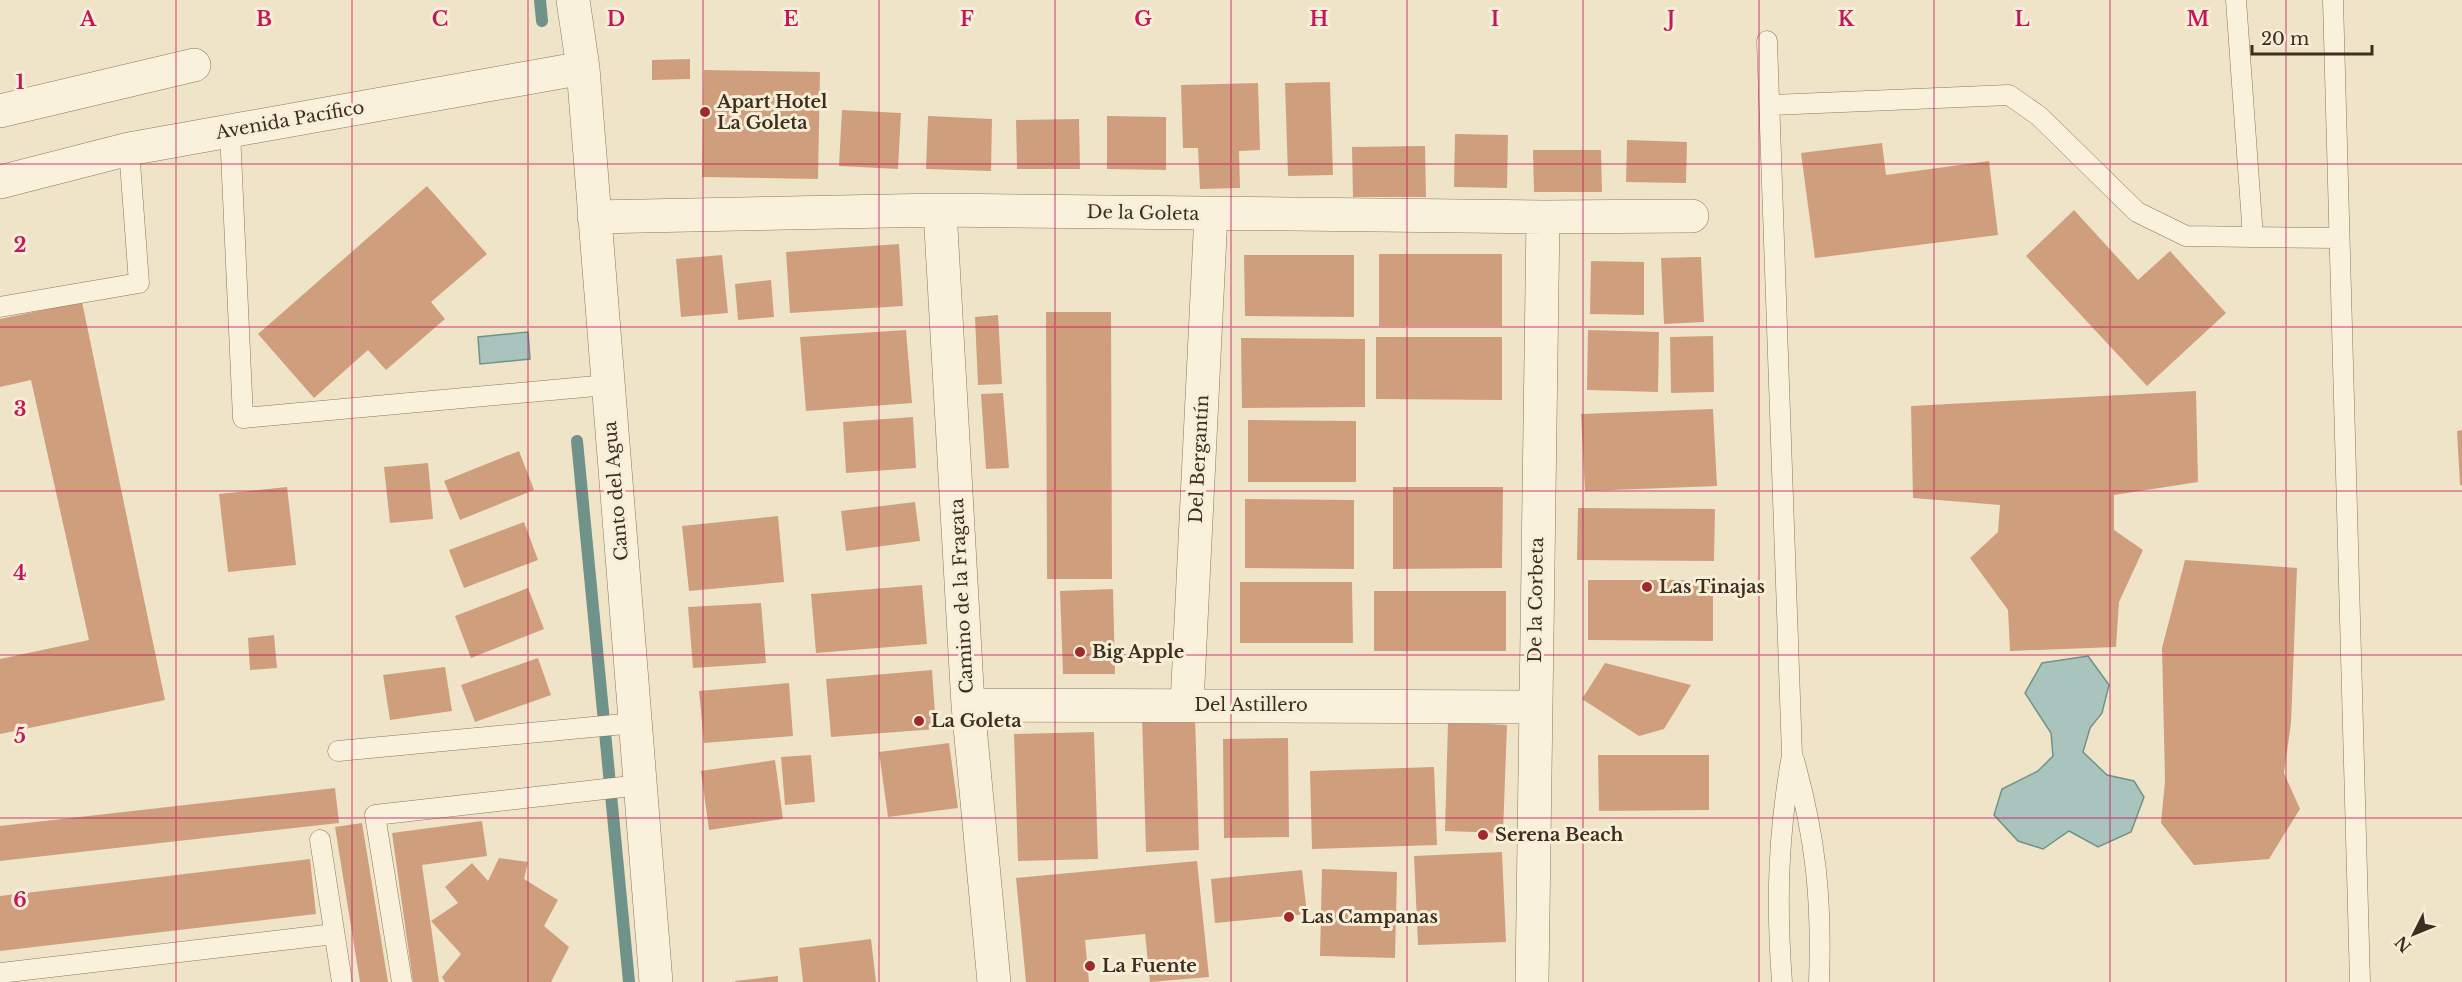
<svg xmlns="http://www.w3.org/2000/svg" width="2462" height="982" font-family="'Libre Baskerville',serif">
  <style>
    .water { fill: #a9c4bc; stroke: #6f938a; stroke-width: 1.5 }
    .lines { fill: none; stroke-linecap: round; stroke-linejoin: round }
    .stream { stroke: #6f938a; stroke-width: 12 }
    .building { fill: #cf9f7d }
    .service-casing { stroke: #8d765c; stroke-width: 21 }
    .minor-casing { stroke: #8d765c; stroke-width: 34 }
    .service { stroke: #faf1dc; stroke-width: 20 }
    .minor { stroke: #faf1dc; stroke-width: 33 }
    .grid { fill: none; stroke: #c2185b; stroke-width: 1.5; stroke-opacity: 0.55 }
    .poi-dot { fill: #9e2a2b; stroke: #f7eed8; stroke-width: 2 }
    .labels { text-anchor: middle; stroke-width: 6; stroke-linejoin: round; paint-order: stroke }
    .poi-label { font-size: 18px; font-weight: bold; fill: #3d2e20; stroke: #f7eed8; text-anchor: start }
    .street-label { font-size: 18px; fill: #3d2e20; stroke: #f7eed8 }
    .grid-label { font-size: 20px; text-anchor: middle; font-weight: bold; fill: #c2185b; stroke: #f7eed8; stroke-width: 6; stroke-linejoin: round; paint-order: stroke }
  </style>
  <rect width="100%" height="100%" fill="#f0e4c8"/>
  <!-- water -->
  <path class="water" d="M528 332 530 359 480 364 478 337Z
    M2088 656 2109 685 2102 713 2090 728 2083 752 2107 775 2134 781 2144 797 2131 832 2098 847 2069 831 2043 849 2018 841 1994 815 2002 789 2038 771 2053 756 2051 733 2025 693 2042 663Z"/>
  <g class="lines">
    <!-- stream -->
    <path class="stream" d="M540 0 542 21
      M577 441 629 982"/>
  </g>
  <!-- building -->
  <path class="building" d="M690 59V79L652 80V60Z
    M704 70 820 72 818 179 702 177Z
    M1330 82 1333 175 1288 176 1285 83Z
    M1258 83 1260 150 1239 151 1240 188 1200 189 1198 148H1183L1181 85Z
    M842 110 901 113 898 169 839 166Z
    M928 116 992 119 991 171 926 169Z
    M1107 116 1166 117V170L1107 169Z
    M1079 119 1080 169H1017L1016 120Z
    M1455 134 1508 135 1507 188 1454 187Z
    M1627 140 1687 142 1686 183 1626 182Z
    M1882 143 1886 175 1989 161 1998 235 1815 258 1801 153Z
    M1425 146 1426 197H1353L1352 147Z
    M1533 150H1601L1602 192H1534Z
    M427 186 487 254 431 302 445 319 386 370 368 350 314 398 258 334Z
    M2074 210 2138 280 2170 251 2226 313 2147 386 2026 256Z
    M899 244 903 306 790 313 786 252Z
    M1379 254H1502V326H1379Z
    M722 255 728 313 681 317 676 259Z
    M1244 255H1354V317L1245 316Z
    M1701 257 1704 322 1664 324 1661 258Z
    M1591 261 1644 262V315L1590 314Z
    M771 280 774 317 738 320 735 284Z
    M82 302 165 700 0 734V659L89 640 31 380 0 387V319Z
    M1046 312H1111L1112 579H1047Z
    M998 315 1002 384 978 385 975 317Z
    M906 330 912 403 806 411 800 337Z
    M1588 330 1659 332 1658 392 1587 390Z
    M1713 336 1714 392 1671 393 1670 337Z
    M1376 337H1502V400L1376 399Z
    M1241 338 1365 339V407L1242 408Z
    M2196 391 2198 482 2114 495V530L2143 550 2119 602 2116 647 2010 651 2008 610 1970 558 1998 532 2000 505 1913 498 1911 406Z
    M1003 393 1009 468 986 469 981 394Z
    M1713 409 1717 486 1585 491 1581 414Z
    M913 417 916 468 846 473 843 422Z
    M1248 420 1356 421V482H1248Z
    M2462 430V485H2460L2457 431Z
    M519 451 534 490 460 520 444 481Z
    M428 463 433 519 390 523 384 467Z
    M287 487 296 565 228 572 219 494Z
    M1393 487H1503L1502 568 1393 569Z
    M1245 499 1354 500V569L1245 568Z
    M915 502 920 541 846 551 841 511Z
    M1578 508 1715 509 1714 561 1577 560Z
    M778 516 784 582 689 591 682 526Z
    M524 522 538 560 464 588 449 550Z
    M2185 560 2297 568 2291 723 2284 773 2300 809 2269 859 2194 865 2161 823 2165 781 2162 648Z
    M1588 580H1713V641L1588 640Z
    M1240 582H1352L1353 643H1240Z
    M922 585 927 644 816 653 811 594Z
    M528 588 544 629 471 658 455 616Z
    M1113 589 1115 674H1063L1060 591Z
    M1374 591H1506V651H1374Z
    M761 603 766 663 693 668 688 607Z
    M274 635 277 668 250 670 248 638Z
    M538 658 551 695 475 722 461 685Z
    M1605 663 1691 685 1664 729 1639 736 1582 699Z
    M445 667 452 711 390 720 383 675Z
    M932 670 936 729 831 737 826 679Z
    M789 683 793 736 704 743 699 691Z
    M1195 715 1199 850 1146 852 1142 716Z
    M1448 722 1507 725 1503 833 1445 831Z
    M1094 732 1098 859 1018 861 1014 734Z
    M1288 738 1289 837 1224 838 1223 739Z
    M949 743 958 808 888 817 879 752Z
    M811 755 815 802 785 805 781 757Z
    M1598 755H1709V810L1599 811Z
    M775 760 783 819 709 830 701 771Z
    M1434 767 1437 845 1312 849 1310 771Z
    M335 788 339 823 0 861V826Z
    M482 821 487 856 422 865 439 982H413L392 833Z
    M362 823 388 982H360L335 827Z
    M1502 852 1506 942 1418 945 1414 856Z
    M499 858 528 862 524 879 558 900 544 926 569 947 551 982H445L442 977 461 954 431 921 458 903 445 887 472 863 488 881Z
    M310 859 316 914 0 951V896Z
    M1197 861 1209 977 1150 982 1145 934 1085 940 1089 982H1026L1016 878Z
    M1322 869 1397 872 1395 958 1320 956Z
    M1302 870 1307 914 1215 923 1211 879Z
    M871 939 876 982H803L799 948Z
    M778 976V982H735V981Z"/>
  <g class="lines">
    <defs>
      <path id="service" d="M2236 0 2253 237 2339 238
        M2333 0 2360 982
        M1767 41 1792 755C1778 834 1776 902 1782 982
        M1770 105 2009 95 2039 116 2137 212 2186 236 2253 237
        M230 131 243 418 607 385
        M0 307 139 283 129 149
        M338 751 635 723
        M1794 760C1816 839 1822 900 1819 982
        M320 840 342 982
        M0 973 334 934
        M402 982 375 815 640 785"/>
      <path id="minor" d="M573 0 583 68 656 982
        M0 111 194 65
        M0 182 129 149 583 68
        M940 210 968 705 994 982
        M594 217 940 210 1543 217 1692 216
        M1187 704 1211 214
        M968 705 1534 707
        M1532 982 1543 217"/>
    </defs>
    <!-- service casing -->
    <use href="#service" class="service-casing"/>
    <!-- minor casing -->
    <use href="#minor" class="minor-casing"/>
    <!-- service -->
    <use href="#service" class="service"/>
    <!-- minor -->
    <use href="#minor" class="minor"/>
  </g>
  <!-- grid -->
  <path class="grid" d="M176 0V982M352 0V982M528 0V982M703 0V982M879 0V982M1055 0V982M1231 0V982M1407 0V982M1583 0V982M1759 0V982M1934 0V982M2110 0V982M2286 0V982M0 164H2462M0 327H2462M0 491H2462M0 655H2462M0 818H2462"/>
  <!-- markers -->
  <g class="poi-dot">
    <circle cx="705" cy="112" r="6"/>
    <circle cx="1647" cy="587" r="6"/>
    <circle cx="1080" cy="652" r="6"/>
    <circle cx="919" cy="721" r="6"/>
    <circle cx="1483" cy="835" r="6"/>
    <circle cx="1289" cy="917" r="6"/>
    <circle cx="1090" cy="966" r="6"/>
  </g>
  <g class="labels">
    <!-- poi labels -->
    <g class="poi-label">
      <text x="717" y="108">Apart Hotel<tspan x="717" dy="21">La Goleta</tspan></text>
      <text x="1659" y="593">Las Tinajas</text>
      <text x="1092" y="658">Big Apple</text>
      <text x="931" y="727">La Goleta</text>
      <text x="1495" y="841">Serena Beach</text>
      <text x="1301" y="923">Las Campanas</text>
      <text x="1102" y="972">La Fuente</text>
    </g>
    <!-- street labels -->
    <g class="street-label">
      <text transform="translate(290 120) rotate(-10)" y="6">Avenida Pacífico</text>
      <text transform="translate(1143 213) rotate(1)" y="6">De la Goleta</text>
      <text transform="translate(1199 459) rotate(-87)" y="6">Del Bergantín</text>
      <text transform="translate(616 491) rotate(-95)" y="6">Canto del Agua</text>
      <text transform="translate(962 596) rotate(-93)" y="6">Camino de la Fragata</text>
      <text transform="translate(1536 600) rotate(-89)" y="6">De la Corbeta</text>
      <text x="1251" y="711">Del Astillero</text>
    </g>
  </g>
  <g class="grid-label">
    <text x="88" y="26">A</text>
    <text x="264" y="26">B</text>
    <text x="440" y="26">C</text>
    <text x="616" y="26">D</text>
    <text x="791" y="26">E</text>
    <text x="967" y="26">F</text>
    <text x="1143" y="26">G</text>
    <text x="1319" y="26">H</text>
    <text x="1495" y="26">I</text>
    <text x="1671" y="26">J</text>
    <text x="1846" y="26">K</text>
    <text x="2022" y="26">L</text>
    <text x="2198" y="26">M</text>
    <text x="20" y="89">1</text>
    <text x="20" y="252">2</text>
    <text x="20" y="416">3</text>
    <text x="20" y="580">4</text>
    <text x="20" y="743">5</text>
    <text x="20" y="907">6</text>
  </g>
  <!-- north arrow -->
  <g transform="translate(2414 934) rotate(227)" stroke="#f7eed8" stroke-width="4.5" paint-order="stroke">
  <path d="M0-4.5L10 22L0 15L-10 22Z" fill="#3d2e20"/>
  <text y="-9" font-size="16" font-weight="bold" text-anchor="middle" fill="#3d2e20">N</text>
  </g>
  <!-- scale -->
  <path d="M2252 45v9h120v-9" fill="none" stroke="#3d2e20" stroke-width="3"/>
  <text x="2261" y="45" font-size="18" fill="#3d2e20" stroke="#f7eed8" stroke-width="4.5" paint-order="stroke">20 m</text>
</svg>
